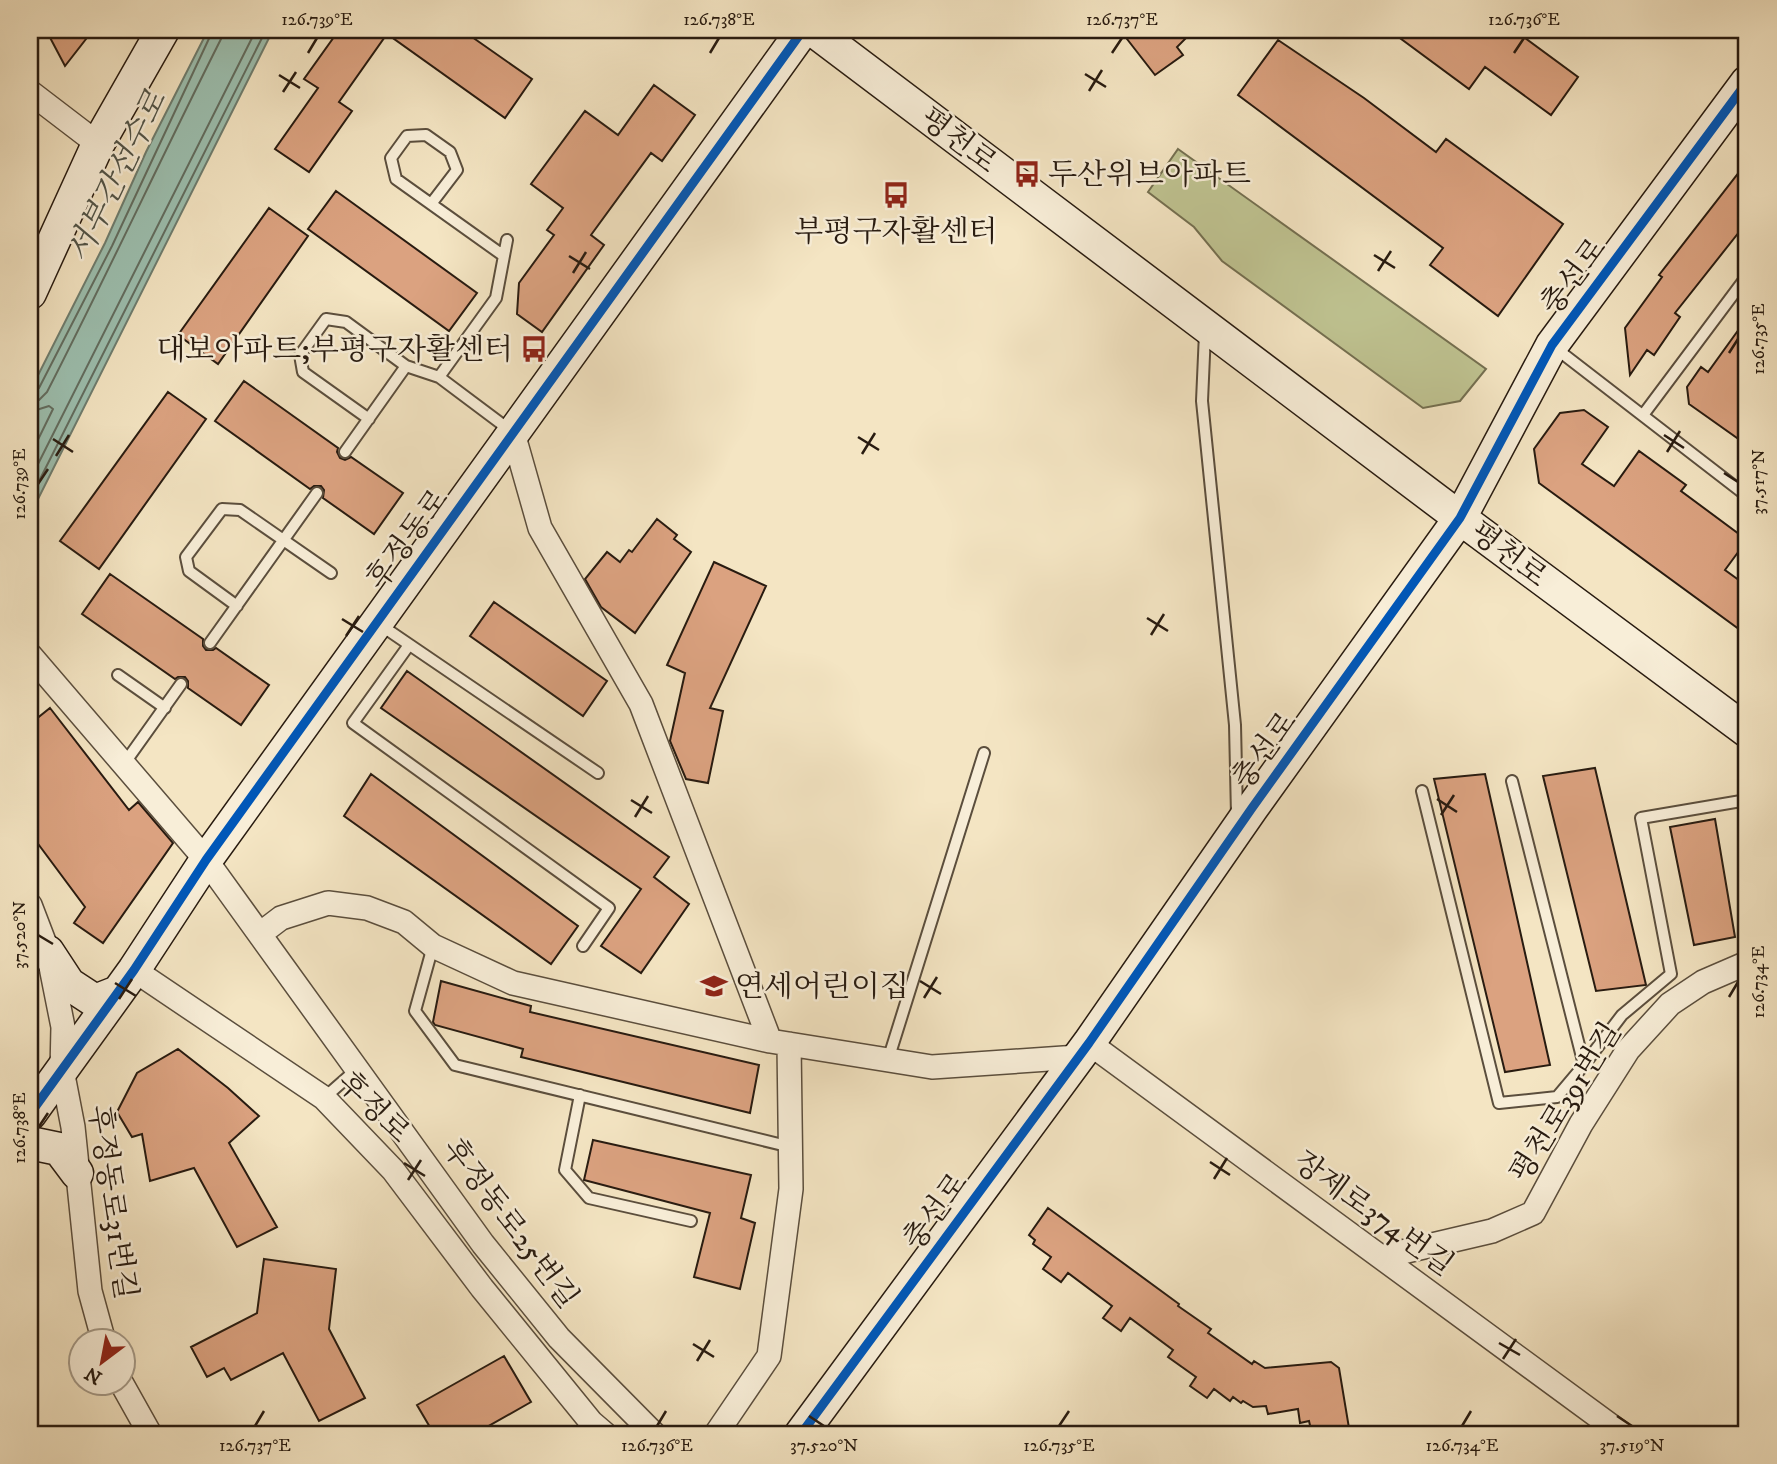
<svg xmlns="http://www.w3.org/2000/svg" width="1777" height="1464" font-family="'IM FELL DW Pica','Noto Serif KR',serif">
  <style>
    .green { fill: #bfc391; stroke: #746f50; stroke-width: 2 }
    .water { fill: #9cbfaf; stroke: #6e7d6f; stroke-width: 2 }
    .lines { fill: none; stroke-linecap: round; stroke-linejoin: round }
    .shore { stroke: #626d60; stroke-width: 2 }
    .building { fill: #dba280; stroke: #281b10; stroke-width: 2 }
    .lane-casing { stroke: #5b4e3d; stroke-width: 14 }
    .street-casing { stroke: #5b4e3d; stroke-width: 26 }
    .secondary-casing { stroke: #281b10; stroke-width: 35 }
    .lane { stroke: #f8eed8; stroke-width: 10 }
    .street { stroke: #f8eed8; stroke-width: 23 }
    .secondary { stroke: #f8eed8; stroke-width: 32 }
    .cycleway-casing { stroke: #f8eed8; stroke-width: 13 }
    .cycleway { stroke: #0057b8; stroke-width: 9 }
    .ticks { fill: none; stroke: #281b10; stroke-width: 2.5 }
    .labels { text-anchor: middle; stroke-width: 5; stroke-linejoin: round; paint-order: stroke }
    .street-label { font-size: 30px; fill: #281b10; stroke: #f8eed8 }
    .poi-label { font-size: 30px; fill: #281b10; stroke: #f8eed8; text-anchor: start }
    .water-label { font-size: 32px; font-style: italic; fill: #515448; stroke: #f8eed8 }
    .neatline { fill: none; stroke: #281b10; stroke-width: 2.5 }
    .ticks-label { font-size: 18px; text-anchor: middle; fill: #281b10 }
  </style>
  <rect width="100%" height="100%" fill="#f4e5c3"/>
  <filter id="stains"><feTurbulence type="fractalNoise" baseFrequency=".00286" numOctaves="4"/><feColorMatrix values="0 0 0 0 .2 0 0 0 0 .09 0 0 0 0 .02 0 0 0 .5 -.17"/></filter>
  <radialGradient id="worn" r=".72"><stop offset=".6" stop-color="#630" stop-opacity="0"/><stop offset="1" stop-color="#630" stop-opacity=".3"/></radialGradient>
  <!-- green -->
  <path class="green" d="M1178 149 1486 369 1460 401 1423 408 1222 261 1194 227 1148 192Z"/>
  <!-- water -->
  <path class="water" d="M208 30H273L30 515V391L105 243 146 152Z"/>
  <g class="lines">
    <!-- shore -->
    <path class="shore" d="M30 392 39 388 112 246 213 30
      M30 401 39 400 47 392C107 275 162 156 221 39L222 30
      M30 412 49 406 53 409 30 456
      M30 480 256 30
      M30 499 266 30"/>
  </g>
  <!-- building -->
  <path class="building" d="M46 30H93L65 66Z
    M339 30H462L532 79 505 118 387 34 339 102 352 111 309 172 275 149 318 88 304 79Z
    M1138 30H1194L1177 47 1183 55 1155 75 1127 39Z
    M1389 30H1514L1578 77 1551 115 1485 67 1469 89Z
    M1278 40 1364 98 1436 152 1446 139 1563 224 1498 316 1430 265 1443 248 1238 95Z
    M654 85 695 115 662 161 651 153 591 235 604 245 542 332 517 314 519 283 554 235 547 230 563 208 531 184 585 111 618 135Z
    M1747 162V222L1675 313 1680 317 1654 355 1647 350 1630 375 1625 328 1662 277 1659 275Z
    M336 191 477 293 449 331 308 229Z
    M269 208 308 236 218 364 178 335Z
    M1747 318V445L1689 404 1687 387 1701 367 1708 372Z
    M244 381 338 448 337 452 340 458 345 460 351 457 403 493 374 534 323 498 324 490 321 486H314L310 489 215 421Z
    M168 392 206 419 99 569 60 541Z
    M1584 410 1608 427 1582 464 1614 486 1639 451 1686 485 1681 491 1747 540 1725 570 1747 586V635L1539 483 1534 449 1560 413Z
    M657 519 677 535 674 539 691 552 635 633 601 607 585 579 607 552 620 562 629 550 632 552Z
    M714 562 766 586 710 708 723 711 708 783 686 779 670 741 685 673 667 665Z
    M110 574 203 639V646L206 650H213L216 648 269 685 241 725 188 688V681L185 677H178L175 679 82 614Z
    M494 602 607 681 583 716 470 636Z
    M407 671 669 857 654 877 689 904 641 973 601 946 641 889 381 708Z
    M50 708 129 810 138 802 173 843 103 943 74 923 85 907 30 833V724Z
    M1595 768 1646 985 1596 991 1543 776Z
    M371 774 578 926 551 964 344 816Z
    M1485 774 1550 1065 1505 1072 1434 779Z
    M1715 819 1735 937 1694 945 1670 827Z
    M441 981 531 1006 530 1012 759 1065 750 1113 521 1057 523 1049 435 1025 433 1022Z
    M178 1049 228 1088 259 1116 229 1143 277 1227 237 1247 194 1168 150 1181 142 1134 132 1137 117 1112 137 1073Z
    M593 1140 751 1175 741 1218 755 1223 740 1289 694 1277 710 1213 584 1180Z
    M1048 1208 1179 1304 1178 1306 1211 1329 1208 1333 1252 1364 1254 1361 1265 1368 1331 1362 1339 1368 1350 1434H1312L1309 1421 1300 1423 1298 1409 1268 1414 1266 1406 1253 1407 1243 1401 1241 1403 1233 1397 1230 1401 1214 1389 1207 1398 1190 1386 1196 1377 1168 1357 1173 1350 1130 1318 1121 1331 1103 1318 1112 1306 1068 1273 1061 1282 1043 1269 1051 1257 1033 1244 1035 1240 1029 1235Z
    M264 1259 336 1269 329 1329 365 1398 319 1421 283 1353 231 1380 224 1368 207 1377 191 1347 257 1313Z
    M504 1356 531 1402 487 1427 486 1434H434L417 1405Z"/>
  <g class="lines">
    <defs>
      <path id="lane" d="M431 204 457 170 450 152 426 135 407 136 391 158 396 179 504 256
        M1205 333 1202 401 1235 725 1237 815
        M1554 347 1747 496
        M439 377 496 298 507 240
        M1643 415 1747 276
        M369 419 303 372 300 355 326 319 346 322 406 366
        M345 452 406 366 439 377 511 431
        M237 606 189 571 186 557 222 509 240 510 331 573
        M379 624 598 773
        M210 643 317 493
        M409 645 353 723 609 908 583 946
        M118 675 165 708
        M124 764 181 684
        M1512 781 1584 1065 1622 1015 1671 974 1641 818 1747 800
        M1422 791 1499 1103 1557 1097 1584 1065
        M433 946 415 1011 455 1065 791 1147
        M888 1060 984 753
        M580 1095 565 1170 589 1198 691 1221
        M324 1098 357 1069"/>
      <path id="street" d="M30 92 98 144
        M513 433 540 528 641 704 770 1041
        M30 655 206 860 483 1244 559 1338 654 1434
        M30 905 48 952 63 1027 62 1070 73 1127 90 1291 104 1342
        M260 934 281 918 328 903 367 908 404 922 433 946 513 983 770 1041 932 1067 1078 1057
        M134 970 324 1098 393 1170 482 1288 591 1422 605 1434
        M1089 1043 1622 1434
        M1381 1257 1492 1231 1533 1213 1581 1124 1628 1050 1670 1004 1703 982 1747 963
        M122 1384 150 1434
        M716 1434 769 1356 791 1189 789 1044"/>
      <path id="secondary" d="M813 30 1460 518 1747 731
        M30 293 98 144 163 30
        M48 952 69 984 95 1001 118 992
        M30 1114 134 970 206 860 803 30
        M30 1143 59 1149 77 1173
        M801 1434 1089 1043 1252 808 1460 518 1552 345 1747 82"/>
    </defs>
    <!-- lane casing -->
    <use href="#lane" class="lane-casing"/>
    <!-- street casing -->
    <use href="#street" class="street-casing"/>
    <!-- secondary casing -->
    <use href="#secondary" class="secondary-casing"/>
    <!-- lane -->
    <use href="#lane" class="lane"/>
    <!-- street -->
    <use href="#street" class="street"/>
    <!-- secondary -->
    <use href="#secondary" class="secondary"/>
    <defs>
      <path id="cycleway" d="M30 1114 134 970 206 860 803 30
        M801 1434 1089 1043 1252 808 1460 518 1552 345 1747 82"/>
    </defs>
    <!-- cycleway casing -->
    <use href="#cycleway" class="cycleway-casing"/>
    <!-- cycleway -->
    <use href="#cycleway" class="cycleway"/>
  </g>
  <!-- ticks -->
  <path class="ticks" d="M308 53 317 38M710 53 719 38M1112 53 1122 38M1514 53 1524 38M1085 74 1106 87M279 75 300 88M1089 91 1102 70M283 92 296 72M1374 255 1395 268M569 256 590 269M1378 271 1391 251M573 273 586 252M1729 353 1738 339M1664 435 1684 448M858 437 879 450M53 439 73 452M1667 452 1680 431M862 454 875 433M56 456 69 435M1724 473 1738 482M38 484 48 469M1147 618 1168 631M342 619 363 632M1151 635 1164 614M346 636 359 616M1437 799 1457 812M631 800 652 813M1441 815 1454 795M635 817 648 796M38 935 53 944M920 981 941 994M115 983 136 996M1729 997 1738 982M924 998 937 977M119 999 132 979M38 1128 48 1113M1210 1162 1230 1175M404 1163 425 1176M1214 1179 1227 1158M408 1180 421 1160M1499 1343 1520 1355M693 1344 714 1357M1503 1359 1516 1339M697 1361 710 1340M809 1416 824 1426M1617 1416 1632 1426M255 1426 264 1411M657 1426 666 1411M1059 1426 1069 1411M1462 1426 1471 1411"/>
  <!-- icons -->
  <defs>
    <symbol id="bus-bare" viewBox="-9 -9 18 18"><path d="M-5-6H5V4H4V6H2V4H-2V6H-4V4H-5ZM-3.5-4V0h7V-4ZM-3.5 1.2v1.5H-2V1.2ZM2 1.2v1.5H3.5V1.2Z" fill="#8f2418" stroke="#f8eed8" stroke-width="2.5" paint-order="stroke"/></symbol>
    <symbol id="school-bare" viewBox="-9 -9 18 18"><path d="M0-5L7-2L0 1L-7-2ZM-4 1L0 2.5L4 1V4Q0 6-4 4Z" fill="#8f2418" stroke="#f8eed8" stroke-width="2.5" paint-order="stroke"/></symbol>
  </defs>
  <g fill-rule="evenodd">
    <use href="#bus-bare" x="1008" y="155" width="38" height="38"/>
    <use href="#bus-bare" x="877" y="176" width="38" height="38"/>
    <use href="#bus-bare" x="515" y="330" width="38" height="38"/>
    <use href="#school-bare" x="695" y="967" width="38" height="38"/>
  </g>
  <g class="labels">
    <!-- street labels -->
    <g class="street-label">
      <text transform="translate(959 140) rotate(37)" y="10">평천로</text>
      <text transform="translate(1573 276) rotate(-53)" y="10">충선로</text>
      <text transform="translate(407 539) rotate(-54)" y="10">후정동로</text>
      <text transform="translate(1509 554) rotate(37)" y="10">평천로</text>
      <text transform="translate(1264 750) rotate(-54)" y="10">충선로</text>
      <text transform="translate(1565 1102) rotate(-58)" y="10">평천로391번길</text>
      <text transform="translate(374 1107) rotate(44)" y="10">후정로</text>
      <text transform="translate(113 1202) rotate(82)" y="10">후정동로31번길</text>
      <text transform="translate(935 1211) rotate(-54)" y="10">충선로</text>
      <text transform="translate(1374 1213) rotate(36)" y="10">장제로374번길</text>
      <text transform="translate(511 1223) rotate(53)" y="10">후정동로25번길</text>
    </g>
    <!-- poi labels -->
    <g class="poi-label">
      <text x="1048" y="184">두산위브아파트</text>
      <text x="896" y="241" text-anchor="middle">부평구자활센터</text>
      <text x="513" y="359" text-anchor="end">대보아파트;부평구자활센터</text>
      <text x="735" y="996">연세어린이집</text>
    </g>
    <!-- water labels -->
    <g class="water-label">
      <text transform="translate(116 176) rotate(-64)" y="11">서부간선수로</text>
    </g>
  </g>
  <!-- margin -->
  <rect width="1777" height="1464" fill="none" stroke="#f4e5c3" stroke-width="77"/>
  <!-- north arrow -->
  <g transform="translate(102 1362) rotate(212)"><circle r="33" fill="#f8eed8" stroke="#a59a88" stroke-width="2"/>
  <path d="M0-5L12 26L0 18L-12 26Z" fill="#8f2418"/>
  <text y="-10" font-size="19" font-weight="bold" text-anchor="middle" fill="#281b10">N</text>
  </g>
  <rect x="38" y="38" width="1700" height="1388" class="neatline"/>
  <g class="ticks-label">
    <text x="317" y="25">126.739°E</text>
    <text x="719" y="25">126.738°E</text>
    <text x="1122" y="25">126.737°E</text>
    <text x="1524" y="25">126.736°E</text>
    <text transform="translate(1758 339) rotate(-90)" y="6">126.735°E</text>
    <text transform="translate(1758 482) rotate(-90)" y="6">37.517°N</text>
    <text transform="translate(19 484) rotate(-90)" y="6">126.739°E</text>
    <text transform="translate(19 935) rotate(-90)" y="6">37.520°N</text>
    <text transform="translate(1758 982) rotate(-90)" y="6">126.734°E</text>
    <text transform="translate(19 1128) rotate(-90)" y="6">126.738°E</text>
    <text x="255" y="1451">126.737°E</text>
    <text x="657" y="1451">126.736°E</text>
    <text x="824" y="1451">37.520°N</text>
    <text x="1059" y="1451">126.735°E</text>
    <text x="1462" y="1451">126.734°E</text>
    <text x="1632" y="1451">37.519°N</text>
  </g>
  <rect width="100%" height="100%" filter="url(#stains)"/>
  <rect width="100%" height="100%" fill="url(#worn)"/>
</svg>
